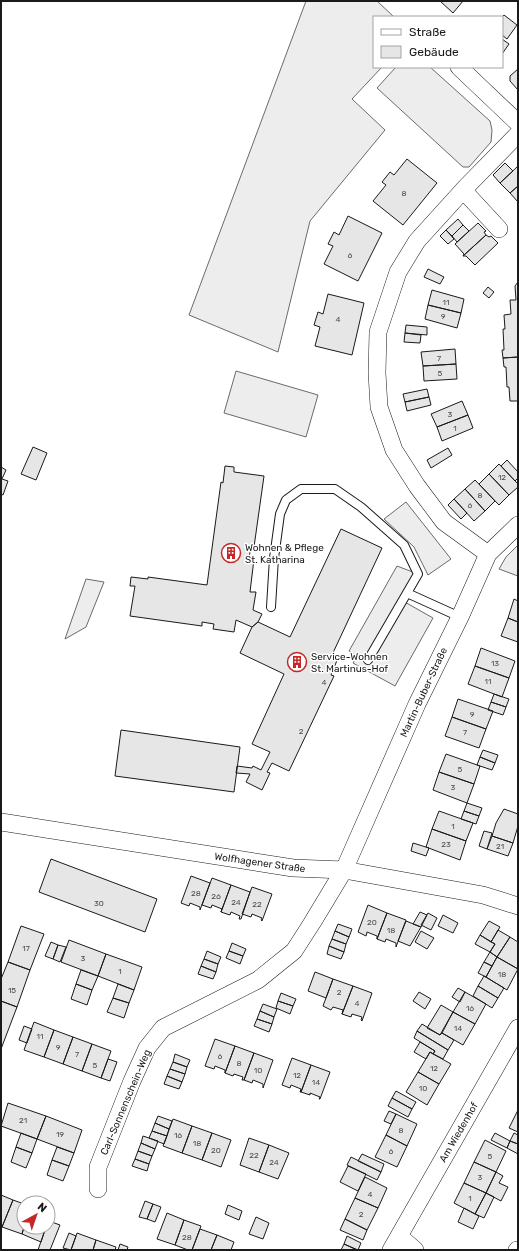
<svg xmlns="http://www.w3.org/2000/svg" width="519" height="1251" font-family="Rubik,sans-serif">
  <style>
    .built { fill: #ededed; stroke: #6a6a6a }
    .building { fill: #e6e6e6; stroke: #1a1a1a }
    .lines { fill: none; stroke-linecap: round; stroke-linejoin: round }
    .lane-casing { stroke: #1a1a1a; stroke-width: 10 }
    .street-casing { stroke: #1a1a1a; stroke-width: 18 }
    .lane { stroke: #fff; stroke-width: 8 }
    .street { stroke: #fff; stroke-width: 17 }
    .labels { text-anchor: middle; stroke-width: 3; stroke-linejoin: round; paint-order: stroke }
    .number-label { font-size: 8px; fill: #4d4d4d }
    .poi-label { font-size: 10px; fill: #1a1a1a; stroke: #fff; text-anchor: start }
    .street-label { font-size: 10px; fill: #1a1a1a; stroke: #fff }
  </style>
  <rect width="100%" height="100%" fill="#fff"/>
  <!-- built -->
  <path class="built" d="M306 1H377L394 17H374V67H382L352 99 385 130 310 221 278 352 189 315Z
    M396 67H430L490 121 492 130 491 142 469 167H463L377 88Z
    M236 371 318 395 306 437 224 413Z
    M406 502 451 559 428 575 414 547 384 519Z
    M518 545V576L499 569 506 557Z
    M397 566 418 574 403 601 433 618 395 686 353 663 357 656 349 651Z
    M86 579 104 582 86 627 65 639Z"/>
  <!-- building -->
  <path class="building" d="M440 1H463L453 13Z
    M504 15 517 25 507 39 502 35V17Z
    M502 39 509 44 502 54Z
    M518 69V90L510 81V76Z
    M407 159 437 183 403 225 373 201 386 185 382 182 390 172 394 175Z
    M505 163 513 171 500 183 493 175Z
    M518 166V186L510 193 500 183Z
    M518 186V202L510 193Z
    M348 216 382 233 358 281 324 264 333 246 328 244 334 232 339 235Z
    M458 219 463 225 452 236 446 230Z
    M478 223 486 231 484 232 486 235 463 256 464 254 455 244Z
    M463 225 469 231 457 242 452 236Z
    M446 230 454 239 448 244 440 236Z
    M486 235 489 237 491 236 498 243 475 265 466 256H463Z
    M428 269 444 277 440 284 424 277Z
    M518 282V357L503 358 502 350H504L503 329H505L504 315 511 314 510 300H516L515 286Z
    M488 287 494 292 489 298 483 293Z
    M432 290 464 299 461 313 428 305Z
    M328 294 364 303 352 355 315 346 320 327 314 325 318 312 323 314Z
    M428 305 461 313 457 328 425 319Z
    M406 325 427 327V335L405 333Z
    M405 333 421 335 420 343 404 342Z
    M455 349 456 364 423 366 421 352Z
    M518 357V406V401H510L509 387H507L506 367H504L503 358Z
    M456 364 457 379 424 381 423 366Z
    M427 389 429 397 405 402 403 394Z
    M429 397 431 405 407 411 405 402Z
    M462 401 468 415 437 427 431 414Z
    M468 415 473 428 442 441 437 427Z
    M33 447 47 453 36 480 21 474Z
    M448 448 452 455 431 468 427 460Z
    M507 460 518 472V478L515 481 501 466Z
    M499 464 518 484V487L509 495 489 474Z
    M225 466 234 467V472L264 476 254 547H251L249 558 254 559 250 592H256L253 610 262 614 258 622 252 627 236 620 234 632 213 629 214 624 202 622V626L130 616 135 586H130L131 577 148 579V577L207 585 221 482 223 483Z
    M1 467 6 470 2 479 8 481 3 495 1 494Z
    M489 474 509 495 499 505 479 484Z
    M475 480 495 501 485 511 465 489Z
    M465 489 485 511 474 521 454 499Z
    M454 499 467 513 461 519 448 505Z
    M341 529 382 548 332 655 338 658 331 675 334 676 289 771 272 763 267 772 270 773 262 790 246 782 250 774 236 773 237 766 252 768 253 766 261 770 270 752 252 744 284 674 240 653 252 627 258 622 290 637Z
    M514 599 518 601V622L508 618Z
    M508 618 518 622V642L501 636Z
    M481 648 515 661 509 678 475 666Z
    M475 666 509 678 502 697 468 684Z
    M494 694 509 699 506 707 491 702Z
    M458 699 493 711 486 729 452 717Z
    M491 702 506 707 503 715 488 710Z
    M452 717 486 729 479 748 445 736Z
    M121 730 240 747 234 792 115 776Z
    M483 750 498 755 495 763 480 757Z
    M446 754 480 766 474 784 439 772Z
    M480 757 495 763 492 770 477 765Z
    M439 772 474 784 467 803 433 790Z
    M467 803 482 808 479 816 464 811Z
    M504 809 518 814V826L513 843 492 836 496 823Z
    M439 811 473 823 466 841 432 829Z
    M464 811 479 816 476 824 461 819Z
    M432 829 466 841 460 860 426 847Z
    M484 831 492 833 487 849 479 846Z
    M492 836 513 843 508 856 487 849Z
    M413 843 429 848 426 856 411 851Z
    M51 859 157 899 145 932 39 892Z
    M191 876 210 883 200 910V907L190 903 189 906 181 903Z
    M212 878 231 885 221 912 222 909 212 905 211 908 202 905Z
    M231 885 250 892 241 919H239L240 916 231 912 230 915 221 912Z
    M252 887 272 894 262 921 261 920 262 918 252 914 251 917 242 914Z
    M368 905 387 913 377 939V936L367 932 366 936 358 932Z
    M420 912 427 915 421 927 413 924Z
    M387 913 406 920 396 947V943L386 939 385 942 377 939Z
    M428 913 437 918 431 930 421 925Z
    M443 915 458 923 453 933 438 926Z
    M406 921 421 927 410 946 398 941Z
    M489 921 500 927 491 942 480 935Z
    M338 924 352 929 349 937 335 931Z
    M21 926 44 934 30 970 8 962Z
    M498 930 510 937 497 957 490 952 495 944 491 942Z
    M335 931 349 937 346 944 332 939Z
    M421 931 434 938 427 949 415 942Z
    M480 935 495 944 490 952 475 944Z
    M510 937 518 942V969L497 957Z
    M332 939 346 944 344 952 329 946Z
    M69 940 106 954 98 976 61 962Z
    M51 942 58 945 53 959 45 956Z
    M232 943 246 949 243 956 229 951Z
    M58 945 66 947 60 962 53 959Z
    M329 946 344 952 341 959 327 954Z
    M207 951 221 957 218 964 204 959Z
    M229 951 243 956 240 964 226 958Z
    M490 952 497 957 492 966 484 962Z
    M106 954 142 967 134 990 98 976Z
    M497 957 518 969 507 990 486 977Z
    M204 959 218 964 216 972 201 966Z
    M8 962 30 970 17 1007 1 1001V979Z
    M484 962 492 966 486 977 478 973Z
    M201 966 216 972 213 979 198 974Z
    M81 970 98 976 92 990 76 984Z
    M315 972 333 979 326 998 308 991Z
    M484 976 504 988 498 998 478 986Z
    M333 979 353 986 342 1014 343 1010 333 1007 331 1010 323 1006Z
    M76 984 92 990 87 1005 71 999Z
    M118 984 134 990 129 1003 113 998Z
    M353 986 372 993 362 1021 361 1020 362 1017 352 1014 351 1017 342 1014Z
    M478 986 498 998 492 1008 473 996Z
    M458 988 465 992 460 1002 452 997Z
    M419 992 431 999 425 1009 413 1001Z
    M465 992 486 1004 475 1024 453 1012Z
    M281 993 296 999 293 1006 278 1001Z
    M113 998 129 1003 124 1018 107 1012Z
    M1 1001 17 1007 1 1049Z
    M278 1001 293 1006 290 1014 276 1008Z
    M263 1004 277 1009 274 1017 260 1011Z
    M441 1005 453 1012 440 1035 427 1028Z
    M260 1011 274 1017 272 1024 257 1019Z
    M453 1012 475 1024 463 1045 442 1033Z
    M257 1019 272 1024 269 1032 254 1026Z
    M34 1022 54 1030 44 1057 24 1050Z
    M422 1024 440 1035 442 1033 454 1040 448 1050 417 1031Z
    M24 1026 32 1029 27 1043 19 1040Z
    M54 1030 73 1037 63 1064 44 1057Z
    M417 1031 448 1050 443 1059 433 1054 435 1051 414 1038Z
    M73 1037 92 1044 82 1071 63 1064Z
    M215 1039 235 1046 225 1073V1070L215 1066 214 1069 205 1066Z
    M420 1042 435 1051 433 1054 430 1052 426 1059 414 1052Z
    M92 1044 111 1051 101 1078 82 1071Z
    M235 1046 254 1053 244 1080H242L243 1077 234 1074 233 1076 225 1073Z
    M430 1052 451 1064 439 1084 418 1072Z
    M254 1053 273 1060 263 1088V1084L253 1080 252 1083 244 1080Z
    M175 1054 190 1060 187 1067 173 1062Z
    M292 1058 311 1065 301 1092H300L301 1089 291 1085 290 1088 282 1085Z
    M108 1059 117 1062 110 1081 101 1078Z
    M173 1062 187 1067 185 1074 170 1069Z
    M311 1065 330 1072 320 1099H319L320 1097 310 1093V1095L301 1092Z
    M170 1069 185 1074 182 1082 167 1076Z
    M418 1072 439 1084 427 1105 406 1092Z
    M167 1076 182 1082 179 1089 164 1084Z
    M396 1091 416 1102 412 1109 392 1098Z
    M392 1098 412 1109 408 1117 388 1106Z
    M8 1103 46 1116 37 1139 1 1126Z
    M518 1110V1132L509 1128Z
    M389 1111 396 1114 391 1124 384 1121Z
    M396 1114 417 1124 407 1146 386 1135Z
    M46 1116 82 1130 74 1153 37 1139Z
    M158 1116 172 1121 169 1129 155 1123Z
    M173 1119 192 1126 182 1153 163 1146Z
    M155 1123 169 1129 167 1136 152 1131Z
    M192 1126 212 1133 202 1160 182 1153Z
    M152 1131 167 1136 164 1144 149 1138Z
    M21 1133 37 1139 32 1153 16 1147Z
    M212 1133 231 1140 221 1167 202 1160Z
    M495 1133 510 1141 507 1148 491 1140Z
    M514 1133 518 1135V1144L510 1141Z
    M386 1135 407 1146 397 1167 375 1157Z
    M143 1136 158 1141 155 1149 141 1143Z
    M249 1138 269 1145 259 1172 240 1165Z
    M485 1140 506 1151 496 1172 474 1162Z
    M510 1141 518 1144V1154L507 1148Z
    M141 1143 155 1149 152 1156 138 1151Z
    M269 1145 289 1153 278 1179 259 1172Z
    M16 1147 32 1153 26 1168 11 1162Z
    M57 1147 74 1153 69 1166 52 1160Z
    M138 1151 152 1156 149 1164 135 1159Z
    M362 1154 384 1164 381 1172 358 1161Z
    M351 1157 381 1172 377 1180 347 1165Z
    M135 1159 149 1164 147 1171 132 1166Z
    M52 1160 69 1166 63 1181 47 1175Z
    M474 1162 496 1172 486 1193 464 1183Z
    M348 1166 366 1174 358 1191 340 1182Z
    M496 1172 503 1176 499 1183 508 1187 501 1201 486 1193Z
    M365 1177 387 1188 378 1208 355 1198Z
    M464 1183 486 1193 475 1214 454 1203Z
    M486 1193 494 1197 484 1218 475 1214Z
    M1 1195 13 1200 2 1227 1 1226Z
    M355 1198 378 1208 367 1230 345 1219Z
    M13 1200 24 1204V1227L22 1234 2 1227Z
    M145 1201 153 1204 147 1219 139 1217Z
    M153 1204 161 1207 155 1222 147 1219Z
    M228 1205 242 1211 239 1220 225 1214Z
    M464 1208 479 1216 473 1229 458 1222Z
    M167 1213 184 1220 175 1245 157 1239Z
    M256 1217 269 1223 263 1239 249 1234Z
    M345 1219 367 1230 363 1240 340 1230Z
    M184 1220 201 1226 192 1250H188L175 1245Z
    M49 1221 60 1225 50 1250H38L46 1227H48Z
    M24 1227H46L41 1242 22 1234Z
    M200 1229 217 1235 211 1250H192Z
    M69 1233 76 1236 71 1250 63 1248Z
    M77 1233 96 1240 93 1250H71Z
    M217 1235 234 1242 231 1250H211Z
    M347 1236 361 1243 358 1250 344 1244Z
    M96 1240 116 1247 115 1250H93Z
    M120 1244 128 1247 127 1250H118Z
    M344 1244 357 1250H341Z"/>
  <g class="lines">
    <defs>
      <path id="lane" d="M407 593 460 617
        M271 607 274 558 280 514 286 500 301 489H335L361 507 404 545 418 574 368 660"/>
      <path id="street" d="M459 67 518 123
        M463 190 499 229
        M488 554 444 522 417 486 394 450 379 407 377 373 378 332 398 272 417 241 466 187 518 134
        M1 822 293 868 344 870 483 895 518 906
        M98 1189V1167L132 1081 147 1048 163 1028 258 980 294 951 312 923 344 870 417 704 460 617 488 554 518 525
        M399 1236 415 1250
        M391 1250 518 1028
        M517 1250H518"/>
    </defs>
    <!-- lane casing -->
    <use href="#lane" class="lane-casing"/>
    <!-- street casing -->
    <use href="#street" class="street-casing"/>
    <!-- lane -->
    <use href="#lane" class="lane"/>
    <!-- street -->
    <use href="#street" class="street"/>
  </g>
  <!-- icons -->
  <defs>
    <symbol id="building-ring" viewBox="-11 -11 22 22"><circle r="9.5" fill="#fff" stroke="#c62828" stroke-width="1.5"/><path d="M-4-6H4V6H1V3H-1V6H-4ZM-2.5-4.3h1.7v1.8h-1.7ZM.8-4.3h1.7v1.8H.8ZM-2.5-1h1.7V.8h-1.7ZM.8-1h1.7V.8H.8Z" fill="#c62828"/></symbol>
  </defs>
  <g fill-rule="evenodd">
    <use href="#building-ring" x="220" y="542" width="22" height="22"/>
    <use href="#building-ring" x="286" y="651" width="22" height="22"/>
  </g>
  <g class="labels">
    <!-- number labels -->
    <g class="number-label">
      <text x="404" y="196">8</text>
      <text x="350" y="258">6</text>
      <text x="446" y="305">11</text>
      <text x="443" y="319">9</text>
      <text x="338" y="322">4</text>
      <text x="439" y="361">7</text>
      <text x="440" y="376">5</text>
      <text x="450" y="417">3</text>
      <text x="455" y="431">1</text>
      <text x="502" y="480">12</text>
      <text x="480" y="498">8</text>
      <text x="470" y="508">6</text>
      <text x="495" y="666">13</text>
      <text x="488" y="684">11</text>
      <text x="324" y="685">4</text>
      <text x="472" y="717">9</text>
      <text x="301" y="734">2</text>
      <text x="465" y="735">7</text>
      <text x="460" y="772">5</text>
      <text x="453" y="790">3</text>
      <text x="453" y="829">1</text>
      <text x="446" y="847">23</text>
      <text x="500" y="849">21</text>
      <text x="196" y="896">28</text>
      <text x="216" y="899">26</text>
      <text x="236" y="905">24</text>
      <text x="99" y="906">30</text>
      <text x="257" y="907">22</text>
      <text x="372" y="925">20</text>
      <text x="391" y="933">18</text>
      <text x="26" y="951">17</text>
      <text x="83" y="961">3</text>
      <text x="120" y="974">1</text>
      <text x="502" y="977">18</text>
      <text x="12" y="993">15</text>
      <text x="339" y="995">2</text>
      <text x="357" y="1006">4</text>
      <text x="470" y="1011">16</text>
      <text x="458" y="1031">14</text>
      <text x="40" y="1039">11</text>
      <text x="58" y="1050">9</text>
      <text x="77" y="1057">7</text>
      <text x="220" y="1059">6</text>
      <text x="239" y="1066">8</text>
      <text x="95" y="1068">5</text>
      <text x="434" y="1071">12</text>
      <text x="258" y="1073">10</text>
      <text x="297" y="1078">12</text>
      <text x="316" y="1085">14</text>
      <text x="423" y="1091">10</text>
      <text x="23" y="1123">21</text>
      <text x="401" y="1133">8</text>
      <text x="60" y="1137">19</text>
      <text x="178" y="1138">16</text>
      <text x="197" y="1146">18</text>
      <text x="216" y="1153">20</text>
      <text x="391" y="1154">6</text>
      <text x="254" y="1158">22</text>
      <text x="490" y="1159">5</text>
      <text x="274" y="1165">24</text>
      <text x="480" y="1180">3</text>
      <text x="370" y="1197">4</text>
      <text x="470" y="1201">1</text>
      <text x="361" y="1217">2</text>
      <text x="187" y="1240">28</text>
    </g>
    <!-- poi labels -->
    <g class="poi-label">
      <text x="245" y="551">Wohnen &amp; Pflege<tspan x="245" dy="12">St. Katharina</tspan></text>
      <text x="311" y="660">Service-Wohnen<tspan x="311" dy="12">St. Martinus-Hof</tspan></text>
    </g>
    <!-- street labels -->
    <g class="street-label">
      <text transform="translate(423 692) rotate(-65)" y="4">Martin-Buber-Straße</text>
      <text transform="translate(260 862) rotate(8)" y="4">Wolfhagener Straße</text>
      <text transform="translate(125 1102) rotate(-67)" y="4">Carl-Sonnenschein-Weg</text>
      <text transform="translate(458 1132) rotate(-60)" y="4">Am Wiedenhof</text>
    </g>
  </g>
  <!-- border -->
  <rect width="519" height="1251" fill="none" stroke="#1a1a1a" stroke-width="4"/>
  <!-- legend -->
  <rect x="373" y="16" width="130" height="52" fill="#ffffff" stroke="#a3a3a3"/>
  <rect x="381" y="29" width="20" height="6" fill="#ffffff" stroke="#a3a3a3"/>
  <text x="409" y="36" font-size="12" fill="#1a1a1a">Straße</text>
  <rect x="381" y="46" width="20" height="12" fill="#e6e6e6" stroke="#a3a3a3"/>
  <text x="409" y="56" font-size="12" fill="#1a1a1a">Gebäude</text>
  <!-- north arrow -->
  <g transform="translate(36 1215) rotate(40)"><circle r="19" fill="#ffffff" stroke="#a3a3a3"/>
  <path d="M0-3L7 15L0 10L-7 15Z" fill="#c62828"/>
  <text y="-6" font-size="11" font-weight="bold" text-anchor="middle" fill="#1a1a1a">N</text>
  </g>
</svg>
